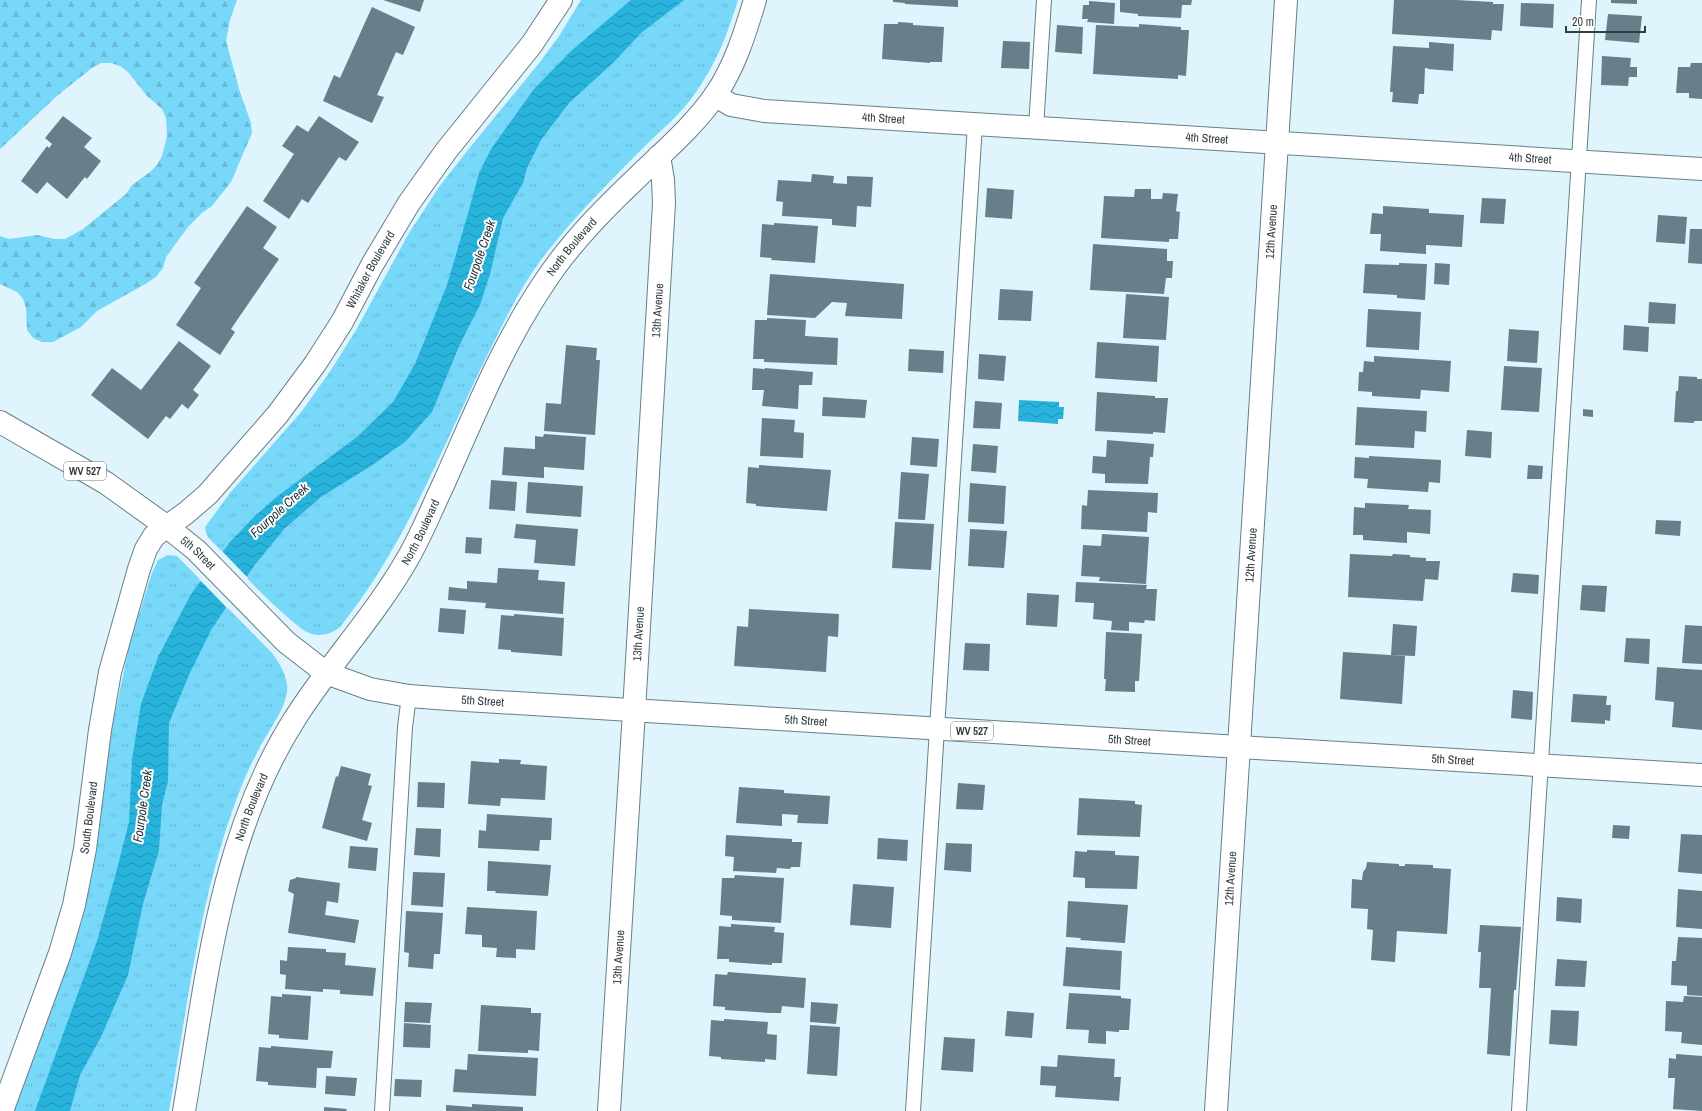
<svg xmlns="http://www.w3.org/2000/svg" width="1702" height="1111" font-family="'Archivo Narrow',sans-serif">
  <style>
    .grass { fill: url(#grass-tufts) }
    .forest { fill: url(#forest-firs) }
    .water { fill: url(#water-waves) }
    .pier { fill: #dff4fd }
    .building { fill: #667f88 }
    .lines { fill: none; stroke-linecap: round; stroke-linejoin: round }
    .lane-casing { stroke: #677f88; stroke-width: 16 }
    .street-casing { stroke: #677f88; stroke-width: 24 }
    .secondary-casing { stroke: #677f88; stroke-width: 24 }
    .primary-casing { stroke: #677f88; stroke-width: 24 }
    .lane { stroke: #fff; stroke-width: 14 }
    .street { stroke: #fff; stroke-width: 22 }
    .secondary { stroke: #fff; stroke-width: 22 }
    .primary { stroke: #fff; stroke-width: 22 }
    .labels { text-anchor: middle; stroke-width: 4; stroke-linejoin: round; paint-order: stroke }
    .shield { fill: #fff; stroke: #70787b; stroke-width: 1 }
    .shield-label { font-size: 11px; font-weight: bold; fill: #333e42 }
    .street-label { font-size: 12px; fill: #333e42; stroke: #fff }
    .water-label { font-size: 13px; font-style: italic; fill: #1b3138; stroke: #fff }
  </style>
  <defs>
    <pattern id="grass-tufts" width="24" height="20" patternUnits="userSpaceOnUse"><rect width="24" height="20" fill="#78d8f9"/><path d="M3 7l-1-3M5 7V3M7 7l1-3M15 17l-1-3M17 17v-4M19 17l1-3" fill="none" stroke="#68bad7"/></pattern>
    <pattern id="forest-firs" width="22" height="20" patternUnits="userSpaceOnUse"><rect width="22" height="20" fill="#78d8f9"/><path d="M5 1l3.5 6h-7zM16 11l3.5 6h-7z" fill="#68bad7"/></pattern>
    <pattern id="water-waves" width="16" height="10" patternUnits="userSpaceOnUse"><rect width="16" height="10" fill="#27b3db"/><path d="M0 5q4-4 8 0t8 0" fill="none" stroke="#2293b3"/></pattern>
  </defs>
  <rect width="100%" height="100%" fill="#dff4fd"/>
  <!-- grass -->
  <path class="grass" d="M581 0H738C728 33 716 64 696 92 682 113 662 129 644 147 611 180 577 214 547 252 520 286 502 326 482 366 439 455 403 549 340 627 333 633 322 637 312 634 304 632 297 625 291 620 261 595 235 565 208 537L206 533 205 527 230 493 302 411 331 370 356 330 409 233 439 187 467 151 540 62 559 36Z
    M168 555 177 556 273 654C279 663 285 672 287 684 290 704 268 731 259 749 252 762 245 777 240 790 200 893 188 1003 169 1111H13L68 963 82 921 94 866 101 817 110 738 130 642 152 573 158 560Z"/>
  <!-- forest -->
  <path class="forest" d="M0 0H237L230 20 226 41 240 92 251 123 252 133 231 182 212 206 202 213 188 227 166 257 163 268 156 277 147 283 97 311 81 327 53 342H42L33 338 27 330 26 308 23 299 17 292 0 284V236L9 239 37 235 55 239H65L83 229 126 194 132 185 150 172 157 165 162 156 167 136 166 118 162 109 147 96 128 72 120 66 111 63H101L92 68 58 95 0 149Z"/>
  <!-- water -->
  <path class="water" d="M631 0H684L641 33 613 63 569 103 541 140 527 168 523 183 503 218 490 274 480 305 460 344 432 412 406 441 371 466 321 497 284 529 254 566 211 630 189 675 169 723 168 781 162 805 159 850 143 904 128 975 101 1037 80 1075 70 1111H35L97 941 116 873 129 822 132 759 141 704 158 657 191 594 230 542 253 518 274 499 358 436 393 402 415 364 447 285 469 210 479 173 491 149 534 89 571 51Z
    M1019 400 1059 402V407H1064L1063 419H1058V424L1018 421Z"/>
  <!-- pier -->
  <path class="pier" d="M221 550 248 578 228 609 199 579Z"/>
  <!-- building -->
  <path class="building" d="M383 0H424L420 12Z
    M893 0H958V7L905 4V3L893 2Z
    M1120 0H1192L1191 5H1182L1181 18 1138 16V14L1120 12Z
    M1394 0H1456L1493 2V4H1504L1502 31 1492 30 1491 40 1392 34Z
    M1611 0H1637V4L1611 3Z
    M1089 1 1115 3 1114 24 1087 22 1088 19H1082L1083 5H1089Z
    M1521 3 1554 4 1553 28 1520 26Z
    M372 7 415 27 403 55 396 52 377 95 384 97 372 123 323 101 334 75 340 78Z
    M1608 14 1642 16 1639 43 1605 40Z
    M898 22 913 23V25L944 27 942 62H930V63L882 59 884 24H898Z
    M1139 24 1181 27V30H1189L1186 76 1178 75V79L1093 74 1096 25 1139 27Z
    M1057 25 1083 27 1082 54 1055 52Z
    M1003 41 1030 42 1029 69 1001 68Z
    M1429 42 1454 44 1453 71 1427 69 1428 68H1425L1424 94H1419L1418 104 1392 102 1393 92H1390L1393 46 1429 48Z
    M1602 56 1631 58 1630 67H1637V77H1629L1628 86 1601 85Z
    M1691 63H1702V99L1689 98V93H1676L1678 67H1690Z
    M63 116 92 138 84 147 101 161 87 179 85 177 67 199 47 182 37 194 21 181 47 146 49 148 52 144 45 138Z
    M319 116 359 142 346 161 339 157 308 203 302 199 289 219 263 201 294 154 282 146 297 125 308 132Z
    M812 174 834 176 833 183 847 184V176L873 177 871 207 857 206 856 227 832 225V219L782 216 783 202 776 201 778 180 811 182Z
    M987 188 1014 190 1012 219 985 217Z
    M1135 189H1151V199H1162L1163 193 1178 194 1176 211 1180 212 1178 239H1169V242L1101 238 1104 196 1134 197Z
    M1482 198 1506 199 1504 224 1480 223Z
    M247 206 277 227 263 248 279 259 231 329 235 332 220 355 176 325 201 288 194 283Z
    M1383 206 1429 209V213L1464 215 1462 247 1426 245V254L1380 251 1381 234H1370L1372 213 1383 214Z
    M1658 215 1687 217 1685 244 1656 242Z
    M774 223 818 226 815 263 771 260 772 258 760 257 762 224 774 225Z
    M1690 229H1702V264L1688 263Z
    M1093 244 1167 249V261H1173L1172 278H1166L1164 294 1090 290Z
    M1399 263 1427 264 1425 300 1397 298V295L1363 293 1365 264 1399 265Z
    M1435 263 1450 264 1449 285 1434 284Z
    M770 274 904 284 902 319 845 316 847 303 832 302 815 318 767 315Z
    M1000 289 1033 291 1031 321 998 320Z
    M1126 294 1169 297 1166 340 1123 338Z
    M1649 302 1676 304 1675 324 1648 323Z
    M1368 309 1421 312 1419 350 1366 347Z
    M767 318 806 320 805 336 838 338 837 365 764 362V359H753L755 320H767Z
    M1624 325 1649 327 1648 352 1623 350Z
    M1509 329 1539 331 1537 363 1507 361Z
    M179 341 211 366 193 390 199 395 188 409 182 404 170 419 166 416 148 439 91 395 112 368 141 390Z
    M1097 342 1159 346 1157 382 1095 378Z
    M566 345 597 348 596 360H600L595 435 544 431 546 403 561 404Z
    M909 349 944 351 943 373 908 371Z
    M979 354 1006 356 1004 381 978 379Z
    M1374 356 1451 361 1449 392 1421 390 1420 399 1372 396V392L1358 391 1359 372H1363L1364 361 1374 362Z
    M1504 366 1542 368 1539 412 1501 410Z
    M753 368 765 369V368L813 372 812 385H799L798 409 762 406 764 390H752Z
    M1679 376 1697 377V379H1702V421H1694V423L1674 422 1676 391H1678Z
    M1097 392 1155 396V398H1168L1165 433 1153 432V434L1095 431Z
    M823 397 867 400 865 418 822 416Z
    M975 401 1002 403 1000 429 973 428Z
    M1357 407 1427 411 1426 432 1415 431 1414 448 1355 445Z
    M1583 409 1593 410V417L1583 416Z
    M762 418 795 420 794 432 804 433 803 458 760 456Z
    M1467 430 1492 432 1491 458 1465 456Z
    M544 434 586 437 584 470 544 467V478L502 475 504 447 535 449V436L543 437Z
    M912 437 939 439 937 467 910 465Z
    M1107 440 1154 444 1153 457H1150L1148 484 1105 483V474L1092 473 1093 456 1106 457Z
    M973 444 998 446 996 473 971 471Z
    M1369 456 1441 460 1440 483 1429 482 1428 492 1367 488 1368 479 1354 478 1355 457 1369 458Z
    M759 465 831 470 827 511 756 506V504L746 503 748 467 759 468Z
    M1528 465 1543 466 1542 479H1527Z
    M901 472 929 474 925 520 898 519Z
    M491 480 517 482 515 511 489 509Z
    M528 482 583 486 581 517 526 513Z
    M970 483 1006 486 1004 524 968 522Z
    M1088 490 1158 493 1157 513 1148 512 1147 532 1081 529 1082 505 1087 506Z
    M1365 503 1409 505 1408 509 1431 510 1430 534 1407 532V543L1363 540V535H1353L1354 507 1365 508Z
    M1656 520 1681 521 1680 536 1655 534Z
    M895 522 934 524 931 570 892 568Z
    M516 524 578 529 575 566 534 563 536 540 514 538Z
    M970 529 1007 531 1004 568 968 566Z
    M1102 534 1149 537 1146 584 1099 581 1100 577 1081 576 1083 545 1101 546Z
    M466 537 482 538 481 554 465 553Z
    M1350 554 1392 556 1393 554 1410 555V557L1426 558V561H1440L1438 580 1425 579 1423 601 1348 597Z
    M498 568 539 570 538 580 565 582 563 614 485 608 486 603 448 600 449 587 467 589V581L497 583Z
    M1513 573 1539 575 1538 594 1511 592Z
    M1076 582 1147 585 1146 589H1157L1155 621 1145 620 1144 623 1129 622V631L1111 630 1112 621 1093 619 1094 603 1075 602Z
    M1582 585 1607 586 1605 612 1580 610Z
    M1027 593 1059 595 1057 627 1026 625Z
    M440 608 466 610 464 634 438 632Z
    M749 609 839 614 838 637 828 636 826 672 734 666 737 626 748 627Z
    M514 614 564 618 562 656 511 652V650L498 649 501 615 514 616Z
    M1393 624 1417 626 1415 656 1391 655Z
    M1685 625 1702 626V664L1682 663Z
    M1106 632 1142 634 1139 681H1135V692L1105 691 1106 679H1104Z
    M1626 638 1650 639 1649 664 1624 662Z
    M965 643 990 644 989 671 963 670Z
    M1343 652 1405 656 1402 704 1340 699Z
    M1657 667 1702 670V730L1672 727 1674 702 1655 700Z
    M1513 690 1533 692 1532 720 1511 718Z
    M1573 694 1607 696 1606 705H1611L1610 721 1605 720V724L1571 722Z
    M499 759 521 760 520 764 547 766 545 800 501 798 500 806 468 804 471 761 499 763Z
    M341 766 371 774 368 785 372 786 362 820 372 823 367 841 322 828 336 776 338 777Z
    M418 782 445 783 444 808 417 807Z
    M958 783 985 785 983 810 956 809Z
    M739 787 784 790V793L830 796 828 824 797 823 798 815 782 814V826L736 823Z
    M1079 798 1135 801V804L1142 805 1140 837 1077 835Z
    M487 814 552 818 551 840H540L539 851 478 848 479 830 486 831Z
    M1613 825 1630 826 1629 839 1612 838Z
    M416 828 441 829 440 857 414 855Z
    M1681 834 1702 835V874L1678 872Z
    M726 835 792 839V842H802L800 867H791L790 869 777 868 776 873 733 871 734 857 725 856Z
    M878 838 908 840 907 861 877 859Z
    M946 843 972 844 971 872 944 870Z
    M350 846 378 848 376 871 348 868Z
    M1087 850 1115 851V855L1139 856 1137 889 1085 888V878L1073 877 1075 851 1087 852Z
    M488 861 551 865 548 896 495 893 496 891H487Z
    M1367 862 1399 864V866H1405V864L1433 865V868L1451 869 1447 934 1397 931 1395 962 1371 960 1373 930 1367 929 1368 909 1351 908 1352 879 1362 880 1363 872 1366 868Z
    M413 872 445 873 443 907 411 905Z
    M735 875 784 878 781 923 732 920V916L720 915 722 878H734Z
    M296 877 340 883 338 903 327 901 325 915 359 920 355 943 288 933 294 894 288 891 290 880 296 878Z
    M853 884 894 887 891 928 850 925Z
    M1678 889 1702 891V929L1676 927Z
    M1557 897 1582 899 1581 923 1556 921Z
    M1068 901 1128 905 1125 943 1080 940 1081 938 1066 937Z
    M467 907 537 911 535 950 516 949V958L496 957 497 948 482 947V935L465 934Z
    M406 911 443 913 440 954H434L433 969 408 967 409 953 404 952Z
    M731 924 775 927 774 932 784 933 782 963H772V965L729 962V959H717L719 926 731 927Z
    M1480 925 1521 927 1516 990H1514L1510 1056 1487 1054 1491 988H1479L1481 952H1478Z
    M1678 937 1702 938V996L1687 995V986L1671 985 1672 961H1676Z
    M288 947 326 949V952L346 953 345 965 376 968 373 996 340 994V990L323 989V992L285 989 286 975 280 974V960L287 961Z
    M1066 947 1122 951 1120 990 1063 986Z
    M1557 959 1587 961 1585 987 1555 986Z
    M728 972 806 978 804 1008 782 1006 781 1013H771L725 1010V1007L713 1006 715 974 727 975Z
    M1069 993 1121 996V998L1131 999 1129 1030H1119V1032L1106 1031V1044L1088 1043 1089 1030 1066 1029Z
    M282 994 311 996 308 1040 279 1038V1035L268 1034 271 996 282 997Z
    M1684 996 1702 997V1045L1681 1043 1682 1032 1665 1031 1666 1001 1683 1002Z
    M405 1002 432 1003 430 1023 404 1022Z
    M811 1002 838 1004 836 1024 810 1022Z
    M481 1005 531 1008V1013H541L539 1051 528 1050V1053L478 1051Z
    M1551 1010 1579 1011 1577 1046 1549 1044Z
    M1007 1011 1034 1013 1032 1038 1005 1036Z
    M724 1019 768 1022 767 1034 777 1035 776 1060 765 1059V1062L721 1059V1057L709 1056 711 1020 724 1021Z
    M404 1023 431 1025 430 1048 403 1047Z
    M810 1025 840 1027 837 1076 807 1074Z
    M944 1037 975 1039 973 1072 941 1070Z
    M271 1046 333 1051 331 1068H317L316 1088 268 1085V1082L256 1081 259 1047 271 1048Z
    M468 1054 538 1058 536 1096 453 1092 455 1069 467 1070Z
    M1676 1054 1702 1056V1111L1673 1109 1675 1078H1668L1669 1058 1676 1059Z
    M1058 1055 1115 1059 1114 1077H1121L1119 1101 1055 1097 1056 1086 1040 1085 1041 1066 1057 1067Z
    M326 1076 357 1078 355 1096 325 1094Z
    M395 1079 422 1080 421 1097 394 1096Z
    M472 1104 523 1107V1111H446V1105L472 1107Z
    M324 1107 347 1109 346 1111H324Z"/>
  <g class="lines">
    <defs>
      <path id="lane" d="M1036 128 1044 0
        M382 1111 405 727 409 696
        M913 1111 975 124
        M1519 1111 1589 0"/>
      <g id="street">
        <path id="s1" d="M715 95 731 105 764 111 1702 169"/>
        <path id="s2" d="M2 1111 60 953 74 905 85 849 100 730 110 672 139 569 146 549 154 536 186 513 208 494 278 414 315 364 342 322 372 265 409 203 446 151 532 44 561 0"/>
        <path id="s3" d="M609 1111 634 711 664 203 663 180 659 156"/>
        <path id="s4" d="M1216 1111 1286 0"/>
      </g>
      <g id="secondary">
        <path id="s5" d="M184 1111C207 978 220 837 294 720 329 664 375 616 408 558 422 534 432 508 444 483 474 416 502 345 544 283 572 240 609 204 646 169 670 146 697 122 716 94 735 66 745 33 755 0"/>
      </g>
      <g id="primary">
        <path id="s6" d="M0 422 106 483 166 526 196 550 286 642 326 673 370 689 409 696 449 699 1702 775"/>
      </g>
    </defs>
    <!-- lane casing -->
    <use href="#lane" class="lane-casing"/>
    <!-- street casing -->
    <use href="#street" class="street-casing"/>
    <!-- secondary casing -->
    <use href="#secondary" class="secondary-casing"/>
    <!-- primary casing -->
    <use href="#primary" class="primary-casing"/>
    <!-- lane -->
    <use href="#lane" class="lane"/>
    <!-- street -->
    <use href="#street" class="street"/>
    <!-- secondary -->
    <use href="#secondary" class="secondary"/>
    <!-- primary -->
    <use href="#primary" class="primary"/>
  </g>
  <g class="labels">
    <!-- shield labels -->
    <g class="shield">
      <rect x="64" y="462" width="42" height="18" rx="3"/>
      <rect x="951" y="722" width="42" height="18" rx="3"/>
    </g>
    <g class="shield-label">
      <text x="85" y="475">WV 527</text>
      <text x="972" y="735">WV 527</text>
    </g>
    <!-- street labels -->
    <g class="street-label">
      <text dy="4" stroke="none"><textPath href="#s1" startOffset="172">4th Street</textPath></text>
      <text dy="4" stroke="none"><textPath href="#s1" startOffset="496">4th Street</textPath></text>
      <text dy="4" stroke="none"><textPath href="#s1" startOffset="820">4th Street</textPath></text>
      <text dy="4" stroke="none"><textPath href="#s4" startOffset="881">12th Avenue</textPath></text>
      <text dy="4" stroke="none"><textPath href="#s5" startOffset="960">North Boulevard</textPath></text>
      <text dy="4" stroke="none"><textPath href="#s2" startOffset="944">Whitaker Boulevard</textPath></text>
      <text dy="4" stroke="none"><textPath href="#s3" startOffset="802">13th Avenue</textPath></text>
      <text dy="4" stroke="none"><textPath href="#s5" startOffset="636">North Boulevard</textPath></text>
      <text dy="4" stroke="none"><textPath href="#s6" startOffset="238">5th Street</textPath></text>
      <text dy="4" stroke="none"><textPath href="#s4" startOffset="557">12th Avenue</textPath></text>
      <text dy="4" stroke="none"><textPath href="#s3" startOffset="478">13th Avenue</textPath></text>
      <text dy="4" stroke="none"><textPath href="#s6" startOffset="574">5th Street</textPath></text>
      <text dy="4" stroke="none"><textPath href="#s6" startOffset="898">5th Street</textPath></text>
      <text dy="4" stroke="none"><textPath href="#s6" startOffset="1222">5th Street</textPath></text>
      <text dy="4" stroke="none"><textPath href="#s6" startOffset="1546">5th Street</textPath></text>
      <text dy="4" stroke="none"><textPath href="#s5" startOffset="312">North Boulevard</textPath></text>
      <text dy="4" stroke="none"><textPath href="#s2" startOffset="307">South Boulevard</textPath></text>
      <text dy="4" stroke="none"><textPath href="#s4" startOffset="233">12th Avenue</textPath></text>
      <text dy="4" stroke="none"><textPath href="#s3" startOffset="154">13th Avenue</textPath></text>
    </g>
    <!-- water labels -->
    <g class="water-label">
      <text transform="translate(479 255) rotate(-71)" y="5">Fourpole Creek</text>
      <text transform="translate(279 510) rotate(-42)" y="5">Fourpole Creek</text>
      <text transform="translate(142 806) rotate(-82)" y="5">Fourpole Creek</text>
    </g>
  </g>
  <!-- scale -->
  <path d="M1566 26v6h79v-6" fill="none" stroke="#333e42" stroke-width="2"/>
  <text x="1572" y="26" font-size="12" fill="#333e42" stroke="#ffffff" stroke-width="3" paint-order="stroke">20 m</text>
</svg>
